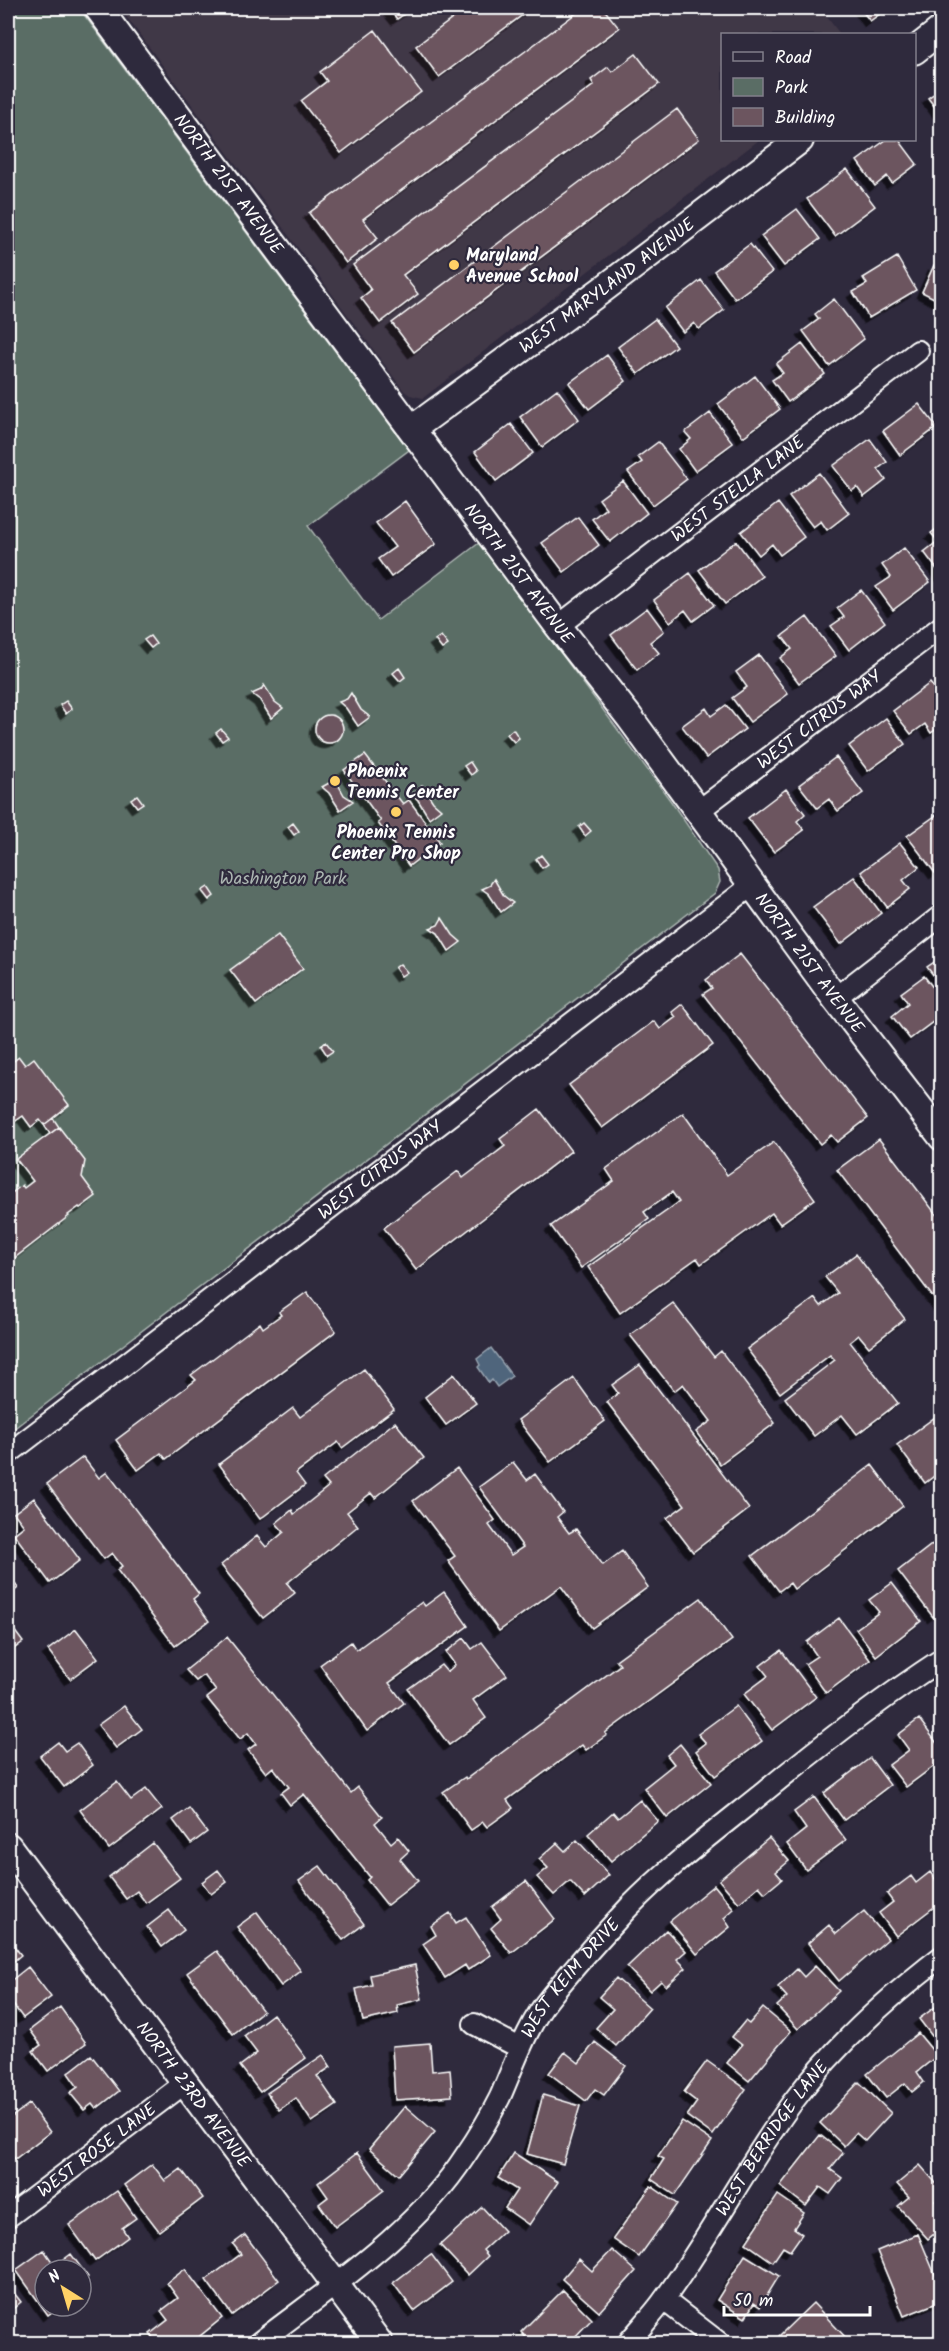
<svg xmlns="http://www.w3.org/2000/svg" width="949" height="2351" font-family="Kalam,sans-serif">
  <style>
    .built { fill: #413747 }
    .green { fill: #5a6d65; stroke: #acb6b2; stroke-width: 1.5 }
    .water { fill: #50657c; stroke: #96a3b0; stroke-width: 1.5 }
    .building { fill: #6c555f; stroke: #fff; stroke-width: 1.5; filter: url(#shadow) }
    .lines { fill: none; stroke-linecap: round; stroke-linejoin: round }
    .minor-casing { stroke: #fff; stroke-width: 24 }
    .tertiary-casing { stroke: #fff; stroke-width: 30 }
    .minor { stroke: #2f2a3d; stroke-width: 20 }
    .tertiary { stroke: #2f2a3d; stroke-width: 26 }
    .poi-dot { fill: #ffd166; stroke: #2f2a3d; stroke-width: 2 }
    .labels { text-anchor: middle; stroke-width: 4.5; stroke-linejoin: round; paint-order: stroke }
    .street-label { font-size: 18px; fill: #fff; stroke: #2f2a3d }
    .poi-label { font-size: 18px; font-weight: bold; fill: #fff; stroke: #2f2a3d; text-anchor: start }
    .park-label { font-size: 18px; fill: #acb6b2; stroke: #2f2a3d }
  </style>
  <defs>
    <filter id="shadow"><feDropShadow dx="-5.5" dy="5.5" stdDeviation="0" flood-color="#0009"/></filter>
  </defs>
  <rect width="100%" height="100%" fill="#2f2a3d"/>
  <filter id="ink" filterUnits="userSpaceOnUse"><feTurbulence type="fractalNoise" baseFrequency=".0167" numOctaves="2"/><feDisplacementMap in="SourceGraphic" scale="12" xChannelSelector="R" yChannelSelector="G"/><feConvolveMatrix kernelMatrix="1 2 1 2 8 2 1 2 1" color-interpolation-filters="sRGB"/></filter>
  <g filter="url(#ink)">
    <!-- built -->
    <path class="built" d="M120 8H820L840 34H722V140H759L423 398 410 395 404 391Z"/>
    <!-- green -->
    <path class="green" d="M8 8H79L409 450 308 526 378 620 479 543 670 800 718 870 720 882 715 893 8 1433Z"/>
    <!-- water -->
    <path class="water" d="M491 1348 512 1376 497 1387 492 1380 489 1383 478 1367 480 1365 477 1359Z"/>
    <!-- building -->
    <path class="building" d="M388 8H413L397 19Z
      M467 8H532L439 77 416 46Z
      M583 8H603L619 28 363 219 378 238 346 263 309 213Z
      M860 8H888L870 21Z
      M375 30 421 92 341 153 301 101 327 81 320 72Z
      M636 54 659 84 403 275 418 294 380 323 361 298 371 290 353 265 594 85 591 80 608 67 612 72Z
      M942 88V116L928 98Z
      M677 109 699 139 414 352 392 323Z
      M886 140H899L917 164 892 183 887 176 875 186 857 161Z
      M847 169 875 206 835 236 807 199Z
      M797 209 820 239 784 266 761 236Z
      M750 244 772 272 735 299 714 271Z
      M897 257 916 290 869 318 853 292 867 284 863 278Z
      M934 265 942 269V302L922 292Z
      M701 280 724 310 699 329 694 323 683 332 665 308Z
      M834 299 864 339 829 366 803 331 819 319 815 314Z
      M655 319 676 346 638 374 618 347Z
      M802 344 825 374 788 402 772 380 783 373 776 364Z
      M607 355 626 381 589 409 569 383Z
      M755 376 780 409 743 437 718 404Z
      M557 389 579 419 542 447 520 417Z
      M919 404 937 427 900 455 883 431Z
      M710 413 733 443 695 471 679 449 691 439 685 432Z
      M511 424 533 453 496 481 475 452Z
      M870 439 887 462 878 469 886 480 864 497 857 487 852 491 833 466Z
      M658 442 687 479 653 505 628 472 642 462 638 457Z
      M819 473 849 513 827 530 821 521 813 527 789 496Z
      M623 481 647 513 610 542 592 519 606 508 599 499Z
      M405 501 436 544 391 577 378 559 395 547 376 523Z
      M778 503 804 537 780 555 772 544 759 555 741 532Z
      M578 517 599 545 564 572 542 543Z
      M942 525V576L924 552 938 541 931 533Z
      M736 541 762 576 725 604 699 570Z
      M904 548 930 582 893 610 876 587 891 577 882 565Z
      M690 573 714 605 693 621 685 610 670 622 654 600Z
      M861 590 885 622 849 650 831 626 844 617 837 608Z
      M647 608 664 631 650 642 659 653 637 670 611 635Z
      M807 617 836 656 799 683 780 658 792 649 782 636Z
      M150 636 156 644 151 648 144 640Z
      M441 636 448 645 442 649 435 640Z
      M759 655 788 694 750 722 732 698 747 687 736 672Z
      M399 668 405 677 400 681 393 673Z
      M930 683 942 698V725L931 733 925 724 911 734 893 711Z
      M264 685 275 702 283 708 271 718 260 700 252 694 261 690Z
      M351 693 361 710 370 717 358 726 346 708 339 702 347 699Z
      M66 701 72 709 66 714 60 705Z
      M726 705 745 729 706 758 682 726 706 708 711 716Z
      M315 729a14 14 0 1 1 28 0a14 14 0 1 1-28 0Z
      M886 718 905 744 868 771 849 746Z
      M221 729 228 737 222 741 216 733Z
      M513 729 519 738 514 742 507 734Z
      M365 755 403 804 409 800 440 842 409 866 378 823 381 821 344 770Z
      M836 757 863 793 838 811 829 799 817 808 799 785Z
      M470 762 476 771 471 775 464 766Z
      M334 777 344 795 353 801 340 810 329 793 322 787 331 782Z
      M422 785 433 802 441 809 429 818 418 800 411 794 418 791Z
      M786 789 805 814 797 821 804 830 774 852 748 818Z
      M137 795 143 803 137 807 131 799Z
      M942 811V868L935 873 907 836Z
      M293 823 299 831 294 835 288 827Z
      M584 823 591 831 585 836 579 827Z
      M900 843 919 867 903 880 910 889 887 907 861 872Z
      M541 855 548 864 542 868 536 859Z
      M854 877 881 913 841 944 813 907Z
      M494 879 504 896 513 903 501 912 489 894 482 889 489 886Z
      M208 887 214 896 209 900 202 891Z
      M442 918 453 935 461 942 449 951 438 933 430 928 438 925Z
      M278 935 303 968 256 1004 230 970Z
      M740 954 868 1118 837 1142 831 1135 820 1144 703 994 712 988 706 980Z
      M942 957V986L927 967Z
      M400 964 407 972 401 976 395 968Z
      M924 976 942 999V1015L910 1039 892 1016 908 1003 901 993Z
      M682 1004 713 1045 602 1128 569 1085 654 1021 660 1029 676 1017 672 1012Z
      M326 1042 333 1051 327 1055 321 1046Z
      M19 1057 25 1065 34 1058 69 1105 44 1125 40 1120 31 1127 23 1116 14 1122 8 1114V1059L11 1063Z
      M539 1109 571 1151 416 1270 384 1228 458 1171 463 1178 505 1146 500 1139Z
      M683 1113 727 1175 774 1142 815 1199 780 1224 772 1213 701 1264 697 1258 620 1313 588 1267 679 1202 672 1192 644 1212 649 1219 581 1268 551 1226 614 1181 606 1169Z
      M53 1118 59 1127 50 1134 44 1125Z
      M59 1127 85 1161 82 1177 96 1196 80 1208 79 1207 68 1215 69 1216 8 1263V1196L22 1185 24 1188 33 1181 16 1159Z
      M879 1139 942 1222V1309L837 1170Z
      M856 1254 905 1319 869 1347 859 1335 850 1342 898 1403 857 1434 842 1415 814 1436 785 1398 835 1360 830 1355 780 1393 747 1349 815 1298 821 1306 838 1293 825 1277Z
      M307 1292 336 1331 166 1459 161 1453 138 1470 116 1440 196 1380 191 1375 260 1323 263 1328 281 1315 279 1312Z
      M673 1303 714 1357 721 1351 775 1423 720 1464 696 1432 711 1421 683 1384 674 1391 630 1335Z
      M640 1365 749 1509 693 1552 667 1518 685 1505 607 1402 618 1393 612 1385Z
      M364 1369 394 1409 342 1448 338 1442 296 1473 305 1485 260 1519 219 1464 293 1408 300 1417Z
      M454 1374 476 1403 446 1425 425 1397Z
      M574 1378 605 1421 550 1462 518 1420Z
      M942 1412V1470L925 1483 897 1445Z
      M395 1422 424 1458 375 1498 371 1493 347 1512 358 1526 287 1583 295 1593 263 1618 221 1565 257 1536 266 1547 284 1532 276 1523 292 1510 294 1514 329 1486 323 1479Z
      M83 1457 99 1478 107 1472 199 1594 193 1599 209 1621 175 1646 117 1570 122 1566 112 1553 104 1559 47 1484Z
      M513 1462 527 1480 535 1474 563 1512 557 1517 569 1533 576 1529 603 1565 622 1551 648 1587 592 1628 561 1586 499 1631 448 1561 455 1556 413 1501 457 1468 495 1520 489 1525 511 1555 523 1547 479 1487Z
      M872 1465 903 1506 794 1589 790 1583 779 1591 752 1556Z
      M34 1498 80 1560 50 1583 14 1534 24 1526 14 1513Z
      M939 1539 942 1542V1610L933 1617 898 1571Z
      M8 1574 18 1588 8 1596Z
      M892 1583 921 1621 876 1656 856 1629 879 1612 869 1600Z
      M444 1592 468 1626 389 1683 404 1703 367 1731 320 1665 351 1642 356 1650 422 1602 425 1606Z
      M701 1598 732 1640 605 1733 607 1735 586 1750 582 1745 507 1800 513 1808 487 1827 483 1822 471 1830 443 1792 465 1777 466 1779 620 1665 616 1660Z
      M839 1618 870 1660 826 1693 805 1664 817 1656 807 1642Z
      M8 1622 23 1642 8 1653Z
      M76 1629 98 1658 70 1679 48 1650Z
      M227 1637 351 1793 358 1787 382 1817 375 1823 391 1843 398 1837 409 1851 400 1859 418 1881 387 1905 367 1880 370 1877 304 1794 290 1805 281 1793 289 1787 273 1767 266 1773 248 1750 256 1744 248 1733 240 1739 207 1698 216 1691 204 1675 196 1681 186 1670Z
      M464 1638 472 1649 482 1642 507 1675 473 1700 486 1718 449 1745 408 1689 441 1665 447 1672 455 1665 446 1652Z
      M781 1650 816 1697 772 1730 744 1694 768 1676 760 1666Z
      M124 1706 142 1729 116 1748 98 1725Z
      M736 1706 762 1741 715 1776 696 1751 706 1743 698 1734Z
      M919 1719 942 1750V1760L906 1787 889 1765 909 1750 898 1735Z
      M58 1742 65 1751 77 1743 93 1765 64 1787 40 1756Z
      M680 1744 711 1783 667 1818 644 1788 674 1764 667 1755Z
      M870 1758 890 1785 844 1820 824 1793Z
      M117 1782 131 1800 146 1789 162 1809 109 1849 80 1810Z
      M814 1797 846 1840 806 1870 787 1844 806 1829 794 1812Z
      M640 1800 658 1821 611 1861 588 1834 613 1812 618 1818Z
      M189 1808 207 1832 191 1844 173 1820Z
      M769 1838 789 1861 776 1872 782 1879 765 1893 759 1886 739 1903 719 1880Z
      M577 1840 609 1875 585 1897 570 1881 554 1895 537 1877 548 1868 539 1859 557 1843 565 1851Z
      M153 1843 180 1878 146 1903 137 1891 126 1899 109 1877Z
      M320 1866 364 1924 343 1940 299 1881Z
      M218 1870 227 1882 211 1894 202 1882Z
      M930 1872 942 1888V1901L896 1936 879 1913 893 1902 887 1894 911 1876 916 1883Z
      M526 1881 555 1919 511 1953 491 1928 501 1919 492 1907Z
      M714 1885 734 1909 724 1918 730 1927 697 1954 670 1921Z
      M169 1910 184 1930 162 1947 147 1927Z
      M864 1911 888 1939 839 1981 808 1943 829 1925 836 1934Z
      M257 1912 301 1971 281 1986 237 1927Z
      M450 1913 456 1923 466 1917 491 1955 468 1970 465 1965 445 1978 423 1944 436 1935 431 1926Z
      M666 1930 686 1951 677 1959 686 1968 666 1986 661 1981 650 1991 627 1967Z
      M8 1938 21 1955 8 1966Z
      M217 1951 263 2011 233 2034 187 1973Z
      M415 1965 422 1999 397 2005 398 2013 363 2021 356 1989 372 1985 370 1975Z
      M815 1966 839 1991 798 2029 777 2006 787 1997 778 1987 797 1969 804 1977Z
      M28 1967 51 1997 23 2018 8 1998V1983Z
      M616 1978 650 2008 616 2046 596 2028 613 2009 599 1997Z
      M942 2002V2049L919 2019Z
      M60 2007 86 2043 48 2071 33 2051 41 2045 30 2030Z
      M763 2008 791 2031 749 2081 727 2063 742 2045 732 2037 745 2021 749 2024Z
      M273 2014 306 2058 260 2092 240 2066 257 2053 244 2036Z
      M918 2033 937 2056 917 2072 924 2082 912 2092 905 2083 886 2098 867 2074Z
      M595 2042 626 2066 604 2095 595 2089 586 2101 549 2073 565 2052 579 2063Z
      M430 2043 432 2071 450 2069 452 2096 395 2100 392 2046Z
      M91 2055 119 2091 96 2109 92 2104 84 2110 70 2093 78 2087 68 2073Z
      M323 2055 331 2067 317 2076 337 2105 312 2122 296 2098 279 2110 267 2093Z
      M707 2061 746 2089 713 2135 687 2116 697 2102 684 2092Z
      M859 2082 891 2113 865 2141 856 2133 844 2146 820 2123Z
      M543 2095 580 2106 563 2164 527 2154Z
      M29 2104 50 2132 15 2159 8 2150V2131L11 2128 8 2120Z
      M405 2106 435 2132 399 2175 369 2149Z
      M682 2121 712 2141 675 2195 651 2179 664 2159 658 2156Z
      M820 2135 843 2153 830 2169 842 2178 830 2194 820 2187 806 2206 780 2186Z
      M357 2153 384 2190 335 2227 319 2204 328 2197 318 2183Z
      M514 2153 558 2182 529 2225 505 2208 517 2190 498 2178Z
      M152 2164 165 2181 181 2169 203 2198 159 2231 124 2185Z
      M920 2165 942 2190V2196L935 2201 942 2208V2227L928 2239 898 2206 909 2197 897 2184Z
      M651 2186 677 2204 639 2257 613 2239Z
      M117 2191 136 2218 122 2228 128 2237 95 2261 69 2225Z
      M778 2195 804 2213 794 2228 802 2234 790 2251 783 2247 773 2262 746 2243Z
      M482 2207 504 2231 483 2250 488 2256 468 2275 440 2245Z
      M918 2234 942 2291V2301L904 2316 877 2251Z
      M245 2235 279 2280 232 2315 206 2280 241 2254 233 2244Z
      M44 2250 55 2266 71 2254 88 2277 81 2281V2270H45V2306H60L48 2315 16 2270Z
      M612 2250 636 2271 599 2312 562 2279 579 2259 592 2271Z
      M431 2254 452 2282 414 2311 393 2283Z
      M745 2255 779 2276 760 2307 754 2303 745 2318 717 2300Z
      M185 2269 222 2318 190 2344H158L150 2334 168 2320 161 2311 178 2298 167 2283Z
      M8 2285 21 2302 8 2313Z
      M563 2290 592 2319 568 2344H532L521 2332Z
      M813 2303 850 2342 848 2344H786L779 2336Z"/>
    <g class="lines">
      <defs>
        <g id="minor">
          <path id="s1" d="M558 626 918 351"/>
          <path id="s2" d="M697 812 942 626"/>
          <path d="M835 998 942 915"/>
          <path id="s3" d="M8 1454 751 886"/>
          <path d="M474 2024 520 2048"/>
          <path id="s4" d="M8 2217 185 2083"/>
          <path d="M664 2300 721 2344"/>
          <path id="s5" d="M257 2344C328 2289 416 2232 465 2156 478 2137 490 2117 500 2097 515 2063 527 2025 551 1996 575 1966 602 1936 629 1907 670 1865 718 1829 764 1792 821 1745 879 1700 942 1659"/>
          <path id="s6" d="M627 2344C640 2328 654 2314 665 2298 711 2235 746 2166 792 2103 834 2046 886 1999 942 1956"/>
        </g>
        <g id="tertiary">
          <path id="s7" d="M98 8 558 626 630 718 835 998 942 1137"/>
          <path d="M914 51 942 29"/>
          <path id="s8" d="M412 429 602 290 800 140"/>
          <path id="s9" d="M8 1846 380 2344"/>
        </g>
      </defs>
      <!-- minor casing -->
      <use href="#minor" class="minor-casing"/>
      <!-- tertiary casing -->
      <use href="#tertiary" class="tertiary-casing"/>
      <!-- minor -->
      <use href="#minor" class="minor"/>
      <!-- tertiary -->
      <use href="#tertiary" class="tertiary"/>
    </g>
  </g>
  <!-- markers -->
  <g class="poi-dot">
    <circle cx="454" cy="265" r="6"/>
    <circle cx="335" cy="781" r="6"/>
    <circle cx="396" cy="812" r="6"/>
  </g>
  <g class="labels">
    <!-- street labels -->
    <g class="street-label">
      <text dy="6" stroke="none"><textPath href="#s7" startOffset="219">NORTH 21ST AVENUE</textPath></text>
      <text dy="6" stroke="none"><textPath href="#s8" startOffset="242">WEST MARYLAND AVENUE</textPath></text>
      <text dy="6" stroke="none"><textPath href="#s1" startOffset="226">WEST STELLA LANE</textPath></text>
      <text dy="6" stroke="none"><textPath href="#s7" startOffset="705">NORTH 21ST AVENUE</textPath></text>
      <text dy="6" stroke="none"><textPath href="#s2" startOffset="153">WEST CITRUS WAY</textPath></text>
      <text dy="6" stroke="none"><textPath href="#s7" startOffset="1191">NORTH 21ST AVENUE</textPath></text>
      <text dy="6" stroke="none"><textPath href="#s3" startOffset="468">WEST CITRUS WAY</textPath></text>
      <text dy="6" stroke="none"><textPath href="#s5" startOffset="490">WEST KEIM DRIVE</textPath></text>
      <text dy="6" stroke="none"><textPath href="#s9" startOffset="310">NORTH 23RD AVENUE</textPath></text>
      <text dy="6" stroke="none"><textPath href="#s6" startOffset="252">WEST BERRIDGE LANE</textPath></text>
      <text dy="6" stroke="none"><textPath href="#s4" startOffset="111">WEST ROSE LANE</textPath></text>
    </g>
    <!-- poi labels -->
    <g class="poi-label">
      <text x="466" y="261">Maryland<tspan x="466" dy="21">Avenue School</tspan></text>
      <text x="347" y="777">Phoenix<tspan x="347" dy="21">Tennis Center</tspan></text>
      <text x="396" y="838" text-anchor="middle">Phoenix Tennis<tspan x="396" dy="21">Center Pro Shop</tspan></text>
    </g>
    <!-- park labels -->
    <g class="park-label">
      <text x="283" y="884">Washington Park</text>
    </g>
  </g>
  <!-- margin -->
  <rect width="949" height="2351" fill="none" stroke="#2f2a3d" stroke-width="30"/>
  <rect x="15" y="15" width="919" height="2321" fill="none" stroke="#fff" stroke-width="2" filter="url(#ink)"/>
  <!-- legend -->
  <rect x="721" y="33" width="195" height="108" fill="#2f2a3d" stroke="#827f8b" stroke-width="1.5"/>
  <rect x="733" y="52" width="30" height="9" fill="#2f2a3d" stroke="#827f8b" stroke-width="1.5"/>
  <text x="775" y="63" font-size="18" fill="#ffffff">Road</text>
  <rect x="733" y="78" width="30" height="18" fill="#5a6d65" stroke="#827f8b" stroke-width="1.5"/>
  <text x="775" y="93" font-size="18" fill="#ffffff">Park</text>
  <rect x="733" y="108" width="30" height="18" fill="#6c555f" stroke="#827f8b" stroke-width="1.5"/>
  <text x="775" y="123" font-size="18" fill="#ffffff">Building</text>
  <!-- north arrow -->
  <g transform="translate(63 2288) rotate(323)"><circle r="28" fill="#2f2a3d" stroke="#827f8b" stroke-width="1.5"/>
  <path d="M0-4.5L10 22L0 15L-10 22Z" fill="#ffd166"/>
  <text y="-9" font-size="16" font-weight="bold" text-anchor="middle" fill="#ffffff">N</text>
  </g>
  <!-- scale -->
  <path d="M724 2306v9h146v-9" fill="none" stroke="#ffffff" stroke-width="3"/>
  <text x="733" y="2306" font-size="18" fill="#ffffff" stroke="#2f2a3d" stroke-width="4.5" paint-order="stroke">50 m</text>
</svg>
